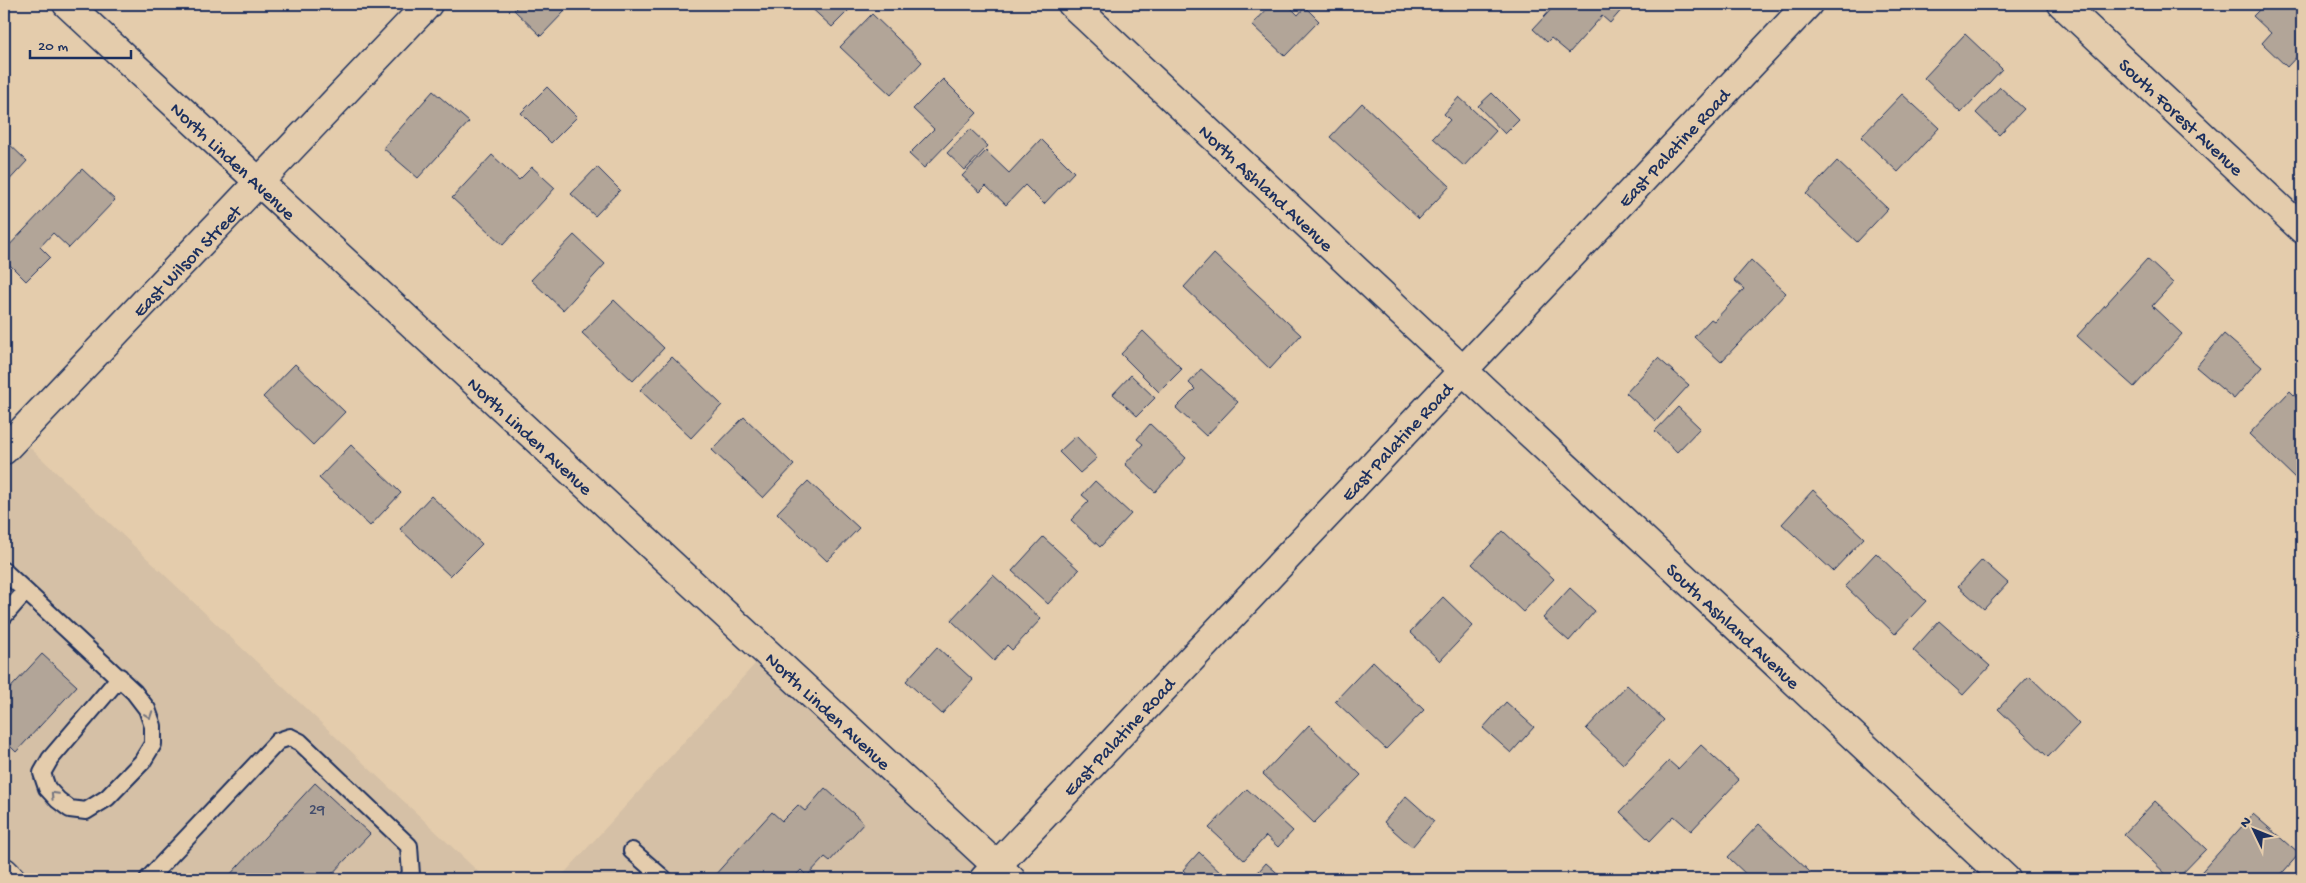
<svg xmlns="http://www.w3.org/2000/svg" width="2306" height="883" font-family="'Gochi Hand',sans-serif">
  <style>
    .built { fill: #d5c0a6 }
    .building { fill: #b2a598; stroke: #1b2f5e }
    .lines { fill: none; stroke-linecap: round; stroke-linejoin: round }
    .lane-casing { stroke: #1b2f5e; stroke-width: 20 }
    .street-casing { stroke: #1b2f5e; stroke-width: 31 }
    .primary-casing { stroke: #1b2f5e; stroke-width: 31 }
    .lane { stroke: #e4ccac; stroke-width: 16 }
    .street { stroke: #e4ccac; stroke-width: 28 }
    .primary { stroke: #e4ccac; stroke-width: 28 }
    .oneway { stroke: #757681 }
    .labels { text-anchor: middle; stroke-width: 4; stroke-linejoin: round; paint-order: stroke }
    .number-label { font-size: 16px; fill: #414c6c }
    .street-label { font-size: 19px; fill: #1b2f5e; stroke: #e4ccac }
  </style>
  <rect width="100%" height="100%" fill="#e4ccac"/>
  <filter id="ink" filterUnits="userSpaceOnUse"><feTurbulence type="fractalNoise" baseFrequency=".02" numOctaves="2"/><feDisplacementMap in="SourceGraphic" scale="10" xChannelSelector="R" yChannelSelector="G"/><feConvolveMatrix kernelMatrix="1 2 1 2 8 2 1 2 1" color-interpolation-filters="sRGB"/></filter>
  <g filter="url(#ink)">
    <!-- built -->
    <path class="built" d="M4 423 486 879H11L4 872Z
      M766 652 1011 879H559Z"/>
    <!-- building -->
    <path class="building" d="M520 4H558L565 11 541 36 514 10Z
      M807 4H855L832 27Z
      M1272 4H1287L1298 15 1305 7 1319 21 1285 56 1252 25Z
      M1556 4H1621L1624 7 1610 23 1602 16 1569 53 1551 38 1547 42 1533 29Z
      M2265 4H2302V51L2287 67 2262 43 2271 33 2253 16Z
      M872 14 922 62 891 95 840 47Z
      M1965 34 2002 69 1961 113 1924 78Z
      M943 79 977 113 924 168 909 154 934 129 913 109Z
      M547 87 577 117 551 143 521 113Z
      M2000 87 2024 109 1999 135 1976 113Z
      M433 91 469 122 418 178 383 148Z
      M1492 93 1519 120 1505 134 1478 106Z
      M1902 94 1939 128 1898 172 1861 137Z
      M1459 97 1496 131 1464 166 1433 138 1450 120 1444 114Z
      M1362 103 1450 186 1419 219 1330 137Z
      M970 129 988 146 965 170 947 153Z
      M4 139 27 161 4 186Z
      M1041 139 1074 172 1044 204 1025 185 1006 205 986 186 980 192 962 176 986 151 1009 173Z
      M492 155 519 180 532 167 555 188 503 245 452 198Z
      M1837 161 1888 209 1857 242 1806 194Z
      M597 167 620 190 595 216 571 194Z
      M82 169 115 200 69 248 53 233 40 247 50 257 26 281 4 259V251Z
      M574 235 605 264 563 310 531 280Z
      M1214 254 1301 335 1270 369 1184 287Z
      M2147 259 2173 283 2152 306 2182 334 2134 387 2077 336Z
      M1751 260 1786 293 1721 362 1694 337 1711 319 1714 321 1744 289 1734 280Z
      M614 300 664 348 633 381 582 333Z
      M1143 331 1182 369 1159 392 1121 354Z
      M2224 334 2262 367 2234 399 2196 367Z
      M672 357 722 405 691 438 640 390Z
      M1658 358 1689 385 1656 421 1626 393Z
      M295 364 345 412 313 445 263 397Z
      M1201 369 1238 402 1206 436 1176 408 1195 389 1189 383Z
      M1131 375 1155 398 1137 416 1113 394Z
      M2290 391 2302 403V470L2295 478 2249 434Z
      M1678 407 1700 428 1677 452 1655 431Z
      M744 417 794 465 763 498 712 450Z
      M1150 424 1186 458 1155 492 1125 464 1143 444 1137 439Z
      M1076 436 1097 458 1080 473 1059 452Z
      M351 445 401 493 370 526 319 478Z
      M808 481 859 528 827 561 777 513Z
      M1095 481 1131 514 1100 547 1071 520 1089 501 1082 495Z
      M1813 490 1864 538 1833 571 1782 524Z
      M431 496 482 544 450 576 400 529Z
      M1503 531 1554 579 1523 612 1472 564Z
      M1043 537 1079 570 1048 604 1012 571Z
      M1876 553 1926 601 1895 634 1845 586Z
      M1982 560 2008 583 1984 609 1958 586Z
      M993 575 1041 619 1012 650 1007 645 994 661 951 620Z
      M1570 588 1595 611 1569 641 1543 618Z
      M1443 597 1473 626 1440 661 1410 632Z
      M1939 621 1990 666 1963 695 1913 650Z
      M937 647 973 680 942 714 906 681Z
      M42 654 77 686 16 752 4 740V695Z
      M1373 661 1424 710 1386 749 1335 701Z
      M2029 676 2079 724 2048 757 1998 709Z
      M1627 685 1664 720 1623 764 1586 729Z
      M1506 702 1534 727 1511 753 1483 728Z
      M1309 725 1361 775 1314 823 1263 774Z
      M1701 745 1739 780 1691 831 1674 816 1650 841 1620 812 1669 761 1678 769Z
      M315 783 370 834 327 879H226Z
      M825 788 864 823 830 861 825 857 807 876 801 870 792 879H716L713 877 772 812 782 821 798 805 805 811Z
      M1247 789 1293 831 1278 847 1266 836 1244 860 1209 828Z
      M1406 796 1434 821 1412 847 1384 822Z
      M2155 801 2206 849 2177 879H2171L2124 834Z
      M2253 814 2299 854 2277 879H2195Z
      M1759 824 1810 872 1802 879H1751L1728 857Z
      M1199 852 1227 879H1192L1183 870Z
      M1266 863 1284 879H1252Z
      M1170 874 1176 879H1165Z"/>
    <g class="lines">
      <defs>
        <path id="lane" d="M4 571 134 692 147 709 153 726V744L142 762 107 798 86 811 70 809 58 800 47 788 42 773 50 759 120 677
          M4 616 25 592
          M632 851 664 879
          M148 879 278 741 290 737 300 742 409 846 411 875 407 879"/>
        <path id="street" d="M67 4 1011 879
          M1072 4 2006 879
          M2062 4 2302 229
          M4 450 428 4"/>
        <path id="primary" d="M4 872 11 879
          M984 879 1808 4"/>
      </defs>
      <!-- lane casing -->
      <use href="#lane" class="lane-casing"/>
      <!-- street casing -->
      <use href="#street" class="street-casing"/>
      <!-- primary casing -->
      <use href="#primary" class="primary-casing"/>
      <!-- lane -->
      <use href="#lane" class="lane"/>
      <!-- street -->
      <use href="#street" class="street"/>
      <!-- primary -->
      <use href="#primary" class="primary"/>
    </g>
    <!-- one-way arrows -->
    <defs><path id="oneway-chevron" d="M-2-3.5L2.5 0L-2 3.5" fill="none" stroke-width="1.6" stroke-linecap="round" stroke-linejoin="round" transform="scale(1.25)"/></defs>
    <g class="oneway">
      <use href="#oneway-chevron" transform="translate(149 715) rotate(70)"/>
      <use href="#oneway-chevron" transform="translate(54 795) rotate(-134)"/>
    </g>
  </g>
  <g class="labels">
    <!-- number labels -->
    <g class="number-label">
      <text x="317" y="814">29</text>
    </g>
    <!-- street labels -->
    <g class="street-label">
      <text transform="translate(2182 116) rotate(43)" y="7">South Forest Avenue</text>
      <text transform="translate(1673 147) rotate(-47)" y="7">East Palatine Road</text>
      <text transform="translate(234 160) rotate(43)" y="7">North Linden Avenue</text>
      <text transform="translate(1267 187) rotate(43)" y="7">North Ashland Avenue</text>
      <text transform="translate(186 260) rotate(-46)" y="7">East Wilson Street</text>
      <text transform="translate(531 435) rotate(43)" y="7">North Linden Avenue</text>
      <text transform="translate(1396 441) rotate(-47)" y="7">East Palatine Road</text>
      <text transform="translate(1734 625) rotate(43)" y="7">South Ashland Avenue</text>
      <text transform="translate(829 710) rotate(43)" y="7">North Linden Avenue</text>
      <text transform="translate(1118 736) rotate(-47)" y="7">East Palatine Road</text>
    </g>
  </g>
  <!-- margin -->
  <rect width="2306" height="883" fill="none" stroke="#e4ccac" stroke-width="20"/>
  <rect x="10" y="10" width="2286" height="863" fill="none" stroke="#1b2f5e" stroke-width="2" filter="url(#ink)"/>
  <!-- north arrow -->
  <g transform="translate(2254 830) rotate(313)" stroke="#e4ccac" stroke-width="4" paint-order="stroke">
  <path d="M0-4L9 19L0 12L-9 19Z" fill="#1b2f5e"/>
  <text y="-8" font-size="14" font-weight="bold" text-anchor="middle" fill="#1b2f5e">N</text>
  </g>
  <!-- scale -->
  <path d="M30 50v8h101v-8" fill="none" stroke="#1b2f5e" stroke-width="2.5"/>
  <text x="38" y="50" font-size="15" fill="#1b2f5e" stroke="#e4ccac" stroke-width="4" paint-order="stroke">20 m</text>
</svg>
